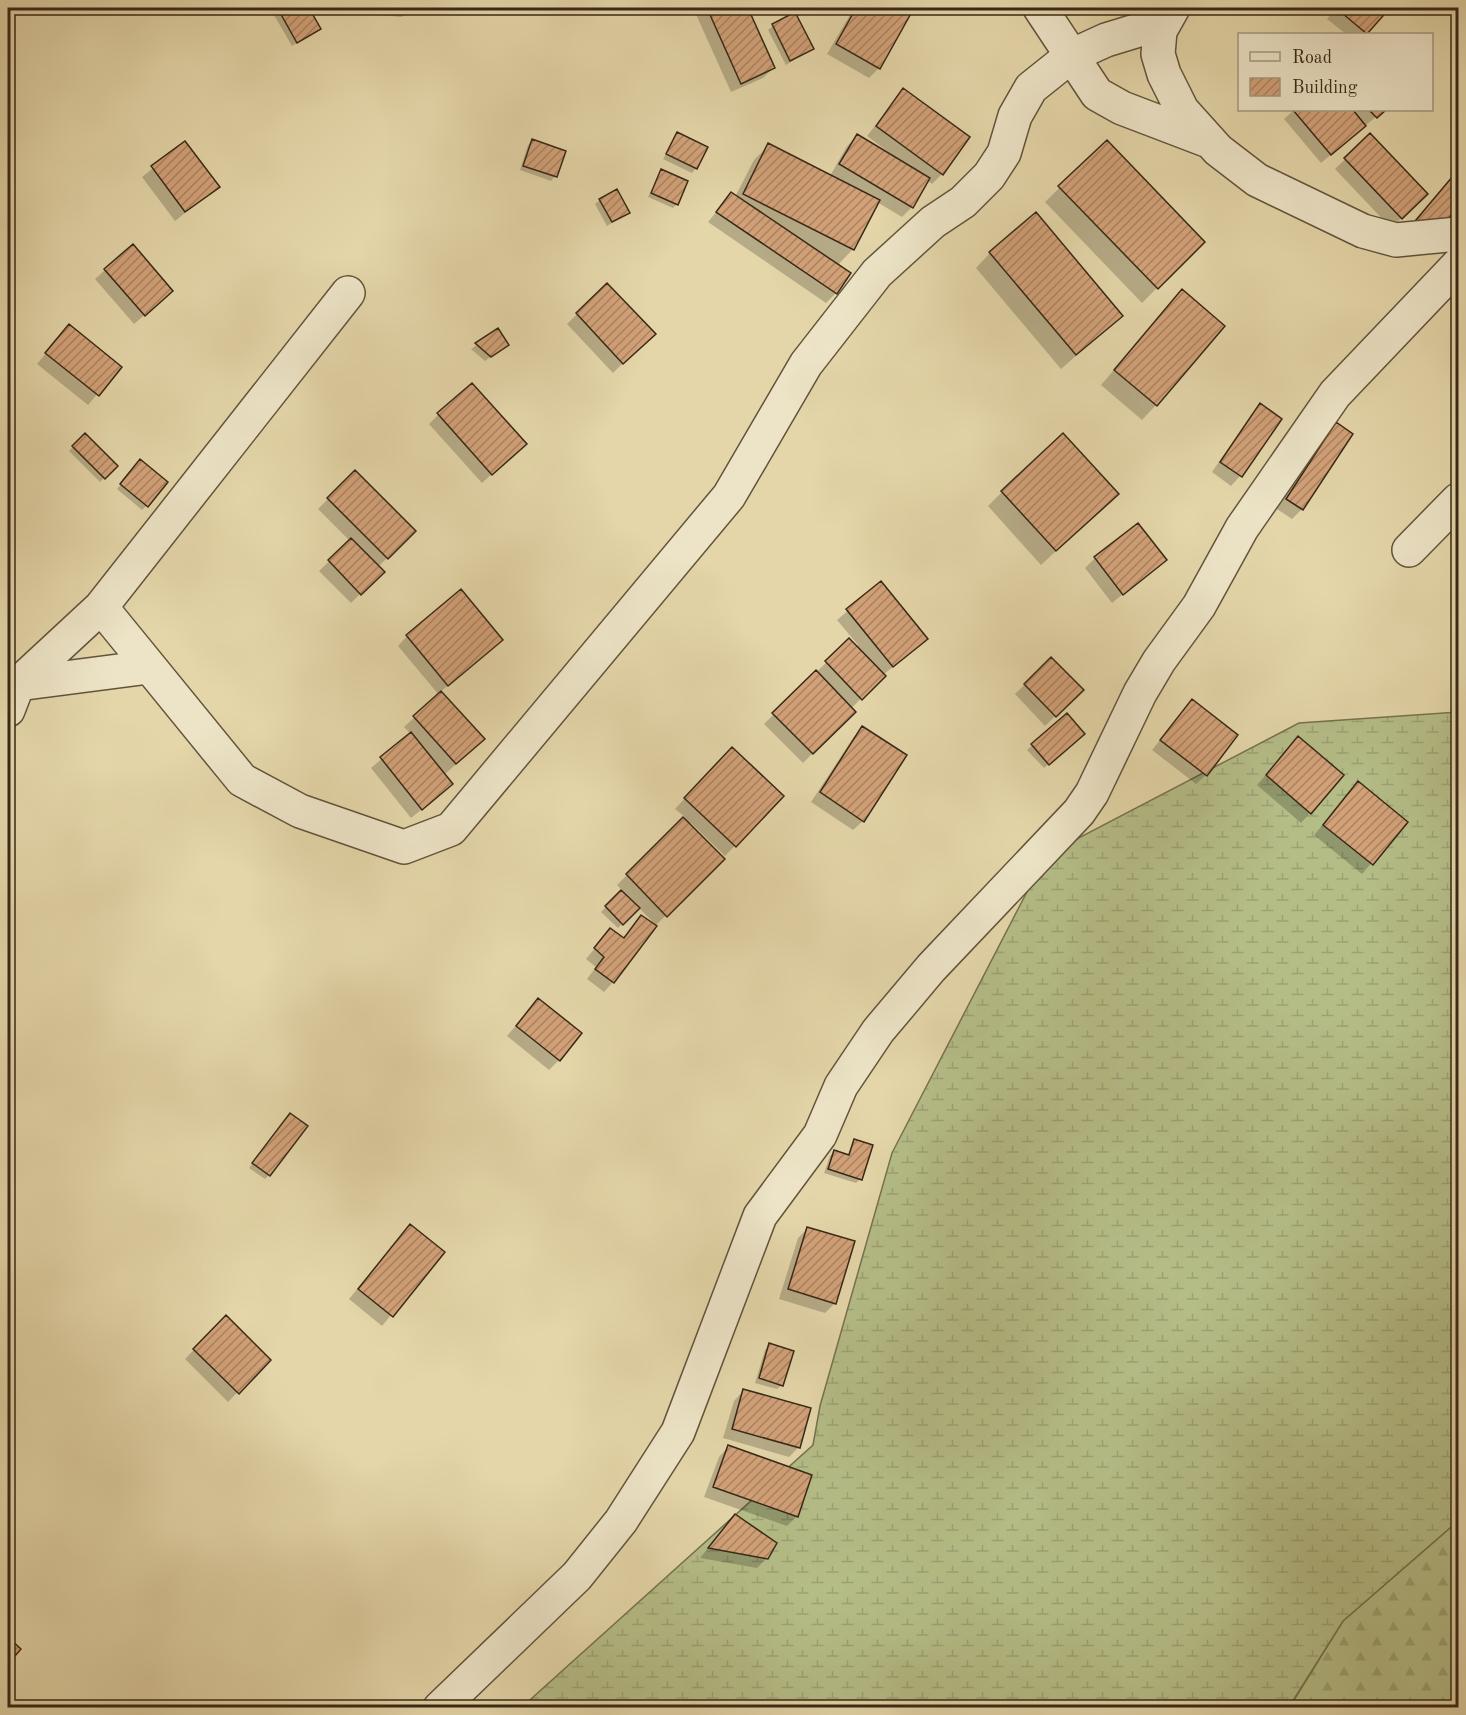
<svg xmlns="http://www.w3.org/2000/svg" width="1466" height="1715" font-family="'Old Standard TT',serif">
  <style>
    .forest { fill: url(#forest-firs); stroke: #76724f; stroke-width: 1.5 }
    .wetland { fill: url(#wetland-marsh); stroke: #76724f; stroke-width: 1.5 }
    .shadow { fill: #0003 }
    .building { fill: url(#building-hatch); stroke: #372817; stroke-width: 1.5 }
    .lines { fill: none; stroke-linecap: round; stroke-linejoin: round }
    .street-casing { stroke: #62543c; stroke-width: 36 }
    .street { stroke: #ede4c7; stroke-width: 33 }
  </style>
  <defs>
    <pattern id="forest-firs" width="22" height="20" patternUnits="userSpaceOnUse" patternTransform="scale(1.5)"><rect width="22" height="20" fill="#b5bd87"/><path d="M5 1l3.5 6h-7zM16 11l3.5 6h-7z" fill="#9ca274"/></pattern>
    <pattern id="wetland-marsh" width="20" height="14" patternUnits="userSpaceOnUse" patternTransform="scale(1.5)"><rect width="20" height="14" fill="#b5bd87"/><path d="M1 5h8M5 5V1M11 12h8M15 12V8" fill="none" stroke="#9ca274"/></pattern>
    <pattern id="building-hatch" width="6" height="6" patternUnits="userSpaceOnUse" patternTransform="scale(1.5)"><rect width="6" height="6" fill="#d2a178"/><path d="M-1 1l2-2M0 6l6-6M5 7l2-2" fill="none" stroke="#ab8361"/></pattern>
  </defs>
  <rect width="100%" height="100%" fill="#e4d6a9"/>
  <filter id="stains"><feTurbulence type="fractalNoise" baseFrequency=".00333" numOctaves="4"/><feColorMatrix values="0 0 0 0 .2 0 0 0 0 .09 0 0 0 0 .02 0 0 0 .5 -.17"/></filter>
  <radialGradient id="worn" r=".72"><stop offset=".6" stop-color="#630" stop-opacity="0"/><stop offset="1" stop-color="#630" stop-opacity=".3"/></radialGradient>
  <!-- forest -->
  <path class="forest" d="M1458 1521V1707L1289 1708 1343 1621Z"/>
  <!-- wetland -->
  <path class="wetland" d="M1458 712V1521L1343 1621 1289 1707 521 1708 813 1445 820 1406 892 1153 1046 855 1299 723Z"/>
  <!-- shadow -->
  <path class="shadow" d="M284 8H422L401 17 307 8 319 29 292 46 274 15Z
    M696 8H746L773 68 763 78 731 92 694 10Z
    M854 8H912L879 68 869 78 827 54Z
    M1336 8H1388L1365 34H1346L1327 19Z
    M773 26 812 49 786 65 768 30Z
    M903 90 942 174 932 184 927 180 912 207 902 217 877 202 853 249 837 266 836 293 826 303 708 222 731 194 735 197 754 160 769 145 830 176 847 146 857 136 890 155 891 154 867 136Z
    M1294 110H1384L1321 163 1284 119Z
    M678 133 696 168 692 173 663 159Z
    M1370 135 1426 194 1391 228 1335 169Z
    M533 141 564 151 555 176 551 181 520 170 528 145Z
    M1106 142 1203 242 1142 303 1045 202Z
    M184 143 218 186 175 221 142 177Z
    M661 171 677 204 673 208 648 197Z
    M1458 171V204L1434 234 1408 230Z
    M600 200 628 212 607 226 595 204Z
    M990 253 1121 316 1061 369 976 268Z
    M105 270 161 301 134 324 95 279Z
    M607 285 653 333 613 373 567 324Z
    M1182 291 1156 405 1142 420 1101 385Z
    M69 326 120 367 88 405 37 364Z
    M498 331 507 345 485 361 471 349Z
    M1261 405 1240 476 1231 486 1212 472 1251 415Z
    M438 415 515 453 482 483 429 424Z
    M1336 424 1302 509 1292 519 1277 509 1326 434Z
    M85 435 116 466 100 482 69 451Z
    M136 466 146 506 142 510 117 489Z
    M355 472 414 531 378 567 382 572 351 603 319 571 350 541 318 509Z
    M1002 492 1102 508 1041 565 988 506Z
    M1095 558 1165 560 1112 603 1085 568Z
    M880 583 916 648 883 675 851 709 854 712 803 763 764 724 849 640 856 647 858 645 837 620Z
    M407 636 491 649 440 692 473 749 444 775 442 793 411 818 371 768 411 734 404 727 439 695 398 646Z
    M1051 659 1082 690 1045 726 1015 694Z
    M1192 701 1206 775 1196 784 1152 750Z
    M1067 715 1079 738 1044 768 1027 750Z
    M862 728 863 821 853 830 811 802 853 738Z
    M1289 748 1310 813 1301 823 1257 785Z
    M722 758 782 796 725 856 691 823 689 825 723 859 656 925 638 907 618 928 601 912 622 890 617 885 685 817 675 809Z
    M1358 783 1406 822 1362 874 1314 835Z
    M641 917 613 982 604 992 587 979 596 967 586 959 610 930 622 939Z
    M538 1000 559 1060 549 1070 507 1036Z
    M286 1119 269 1175 265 1179 249 1168Z
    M854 1140 860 1179 856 1183 824 1173 830 1156 834 1152 847 1156Z
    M410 1226 442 1253 382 1326 349 1299Z
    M807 1229 835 1303 825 1313 779 1299 798 1238Z
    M226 1317 269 1360 228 1402 185 1359Z
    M769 1345 782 1385 777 1389 755 1383 765 1350Z
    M743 1391 799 1447 789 1457 723 1438 734 1401Z
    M728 1447 797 1516 787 1526 704 1497 719 1457Z
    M735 1516 767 1558 757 1568 700 1558Z"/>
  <!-- building -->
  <path class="building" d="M281 8H309L321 29 297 43 278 9Z
    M707 8H748L775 68 741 84Z
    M856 8H914L880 69 836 44Z
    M1336 8H1390L1367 34Z
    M795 12 814 49 790 61 772 24Z
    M903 88 970 137 943 175 876 126Z
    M1293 110H1353L1366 126 1331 155Z
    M1369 110H1386L1377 118Z
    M677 132 708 147 697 169 666 154Z
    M1370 133 1428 194 1402 219 1344 158Z
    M857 134 930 178 913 208 839 164Z
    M532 139 566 151 557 177 523 166Z
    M1107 140 1205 242 1158 289 1058 186Z
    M185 141 220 187 185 212 151 166Z
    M768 143 880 200 854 250 743 194Z
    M661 169 688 181 678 205 651 193Z
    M1458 170V207L1435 235 1416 220Z
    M617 189 630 213 612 222 599 199Z
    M731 192 851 273 837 294 716 212Z
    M1036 212 1123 316 1076 355 989 252Z
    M133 244 173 291 145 316 104 269Z
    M607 283 656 334 623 364 576 313Z
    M1182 289 1225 326 1157 406 1114 370Z
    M69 324 122 367 99 396 45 353Z
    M498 328 509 345 491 357 475 343Z
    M472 383 527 444 492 475 437 413Z
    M1260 403 1282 419 1242 477 1220 462Z
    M1336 422 1353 434 1303 510 1286 499Z
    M85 433 118 466 105 479 72 446Z
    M1063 433 1119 494 1056 551 1001 491Z
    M140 459 168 482 148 507 120 484Z
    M355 470 416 531 388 559 327 498Z
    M1138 523 1167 560 1123 595 1094 557Z
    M351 538 385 572 361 595 328 560Z
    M881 581 928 639 893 667 846 609Z
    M461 589 503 640 448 686 406 635Z
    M849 638 886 676 862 700 825 661Z
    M1051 657 1084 690 1056 717 1024 684Z
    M816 670 856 712 813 754 772 713Z
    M441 691 485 739 456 764 413 716Z
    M1192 699 1238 735 1207 776 1160 740Z
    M1067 713 1085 734 1049 765 1031 744Z
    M862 726 907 755 864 822 820 792Z
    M411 732 453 784 422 810 380 757Z
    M1298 736 1344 775 1311 814 1266 775Z
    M732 747 784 796 736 847 684 798Z
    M1358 781 1408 822 1373 865 1323 825Z
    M683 817 725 859 667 917 626 874Z
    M621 890 640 908 623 925 605 906Z
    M641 915 657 926 614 983 595 969 604 957 594 948 610 928 624 938Z
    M538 998 582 1033 560 1061 516 1026Z
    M290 1113 308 1126 270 1176 252 1163Z
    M854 1139 873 1145 862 1180 828 1169 834 1150 849 1155Z
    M410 1224 445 1252 393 1317 358 1289Z
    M807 1227 855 1241 836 1304 788 1289Z
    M226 1315 271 1360 239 1394 193 1349Z
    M769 1343 794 1351 783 1386 759 1378Z
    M743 1389 811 1408 800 1448 732 1429Z
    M728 1445 812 1475 798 1517 713 1487Z
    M735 1514 777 1543 768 1559 708 1548Z
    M8 1637 21 1649 8 1664Z"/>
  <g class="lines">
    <defs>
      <path id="street" d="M1040 8 1097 94 1122 108 1206 140
        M1173 8 1160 31 1158 54 1164 74 1182 110 1218 150 1257 180 1363 231 1396 240 1458 234
        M1409 550 1458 500
        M101 607 348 293
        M149 667 18 684 101 607 242 780 300 811 404 847 451 829 729 496 806 364 877 273 933 222 963 202 989 176 1004 153 1015 116 1031 88 1071 56 1106 40 1165 22
        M8 681 18 684 8 710
        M440 1708 577 1576 621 1521 678 1432 760 1216 820 1135 841 1086 878 1031 931 968 1079 812 1092 793 1140 693 1159 661 1199 606 1242 528 1335 394 1458 265"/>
    </defs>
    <!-- street casing -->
    <use href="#street" class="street-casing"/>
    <!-- street -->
    <use href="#street" class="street"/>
  </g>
  <!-- margin -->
  <rect width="1466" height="1715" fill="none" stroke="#e4d6a9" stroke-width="30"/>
  <rect x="9" y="9" width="1448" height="1697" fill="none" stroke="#372817" stroke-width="3"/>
  <rect x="15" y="15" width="1436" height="1685" fill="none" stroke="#372817" stroke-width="1.5"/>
  <!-- legend -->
  <rect x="1238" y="33" width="195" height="78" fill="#ede4c7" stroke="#a49981" stroke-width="1.5"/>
  <rect x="1250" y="52" width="30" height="9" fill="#ede4c7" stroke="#a49981" stroke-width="1.5"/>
  <text x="1292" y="63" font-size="18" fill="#372817">Road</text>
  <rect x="1250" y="78" width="30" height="18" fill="url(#building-hatch)" stroke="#a49981" stroke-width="1.5"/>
  <text x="1292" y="93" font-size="18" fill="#372817">Building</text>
  <rect width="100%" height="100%" filter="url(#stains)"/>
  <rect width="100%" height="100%" fill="url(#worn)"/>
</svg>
